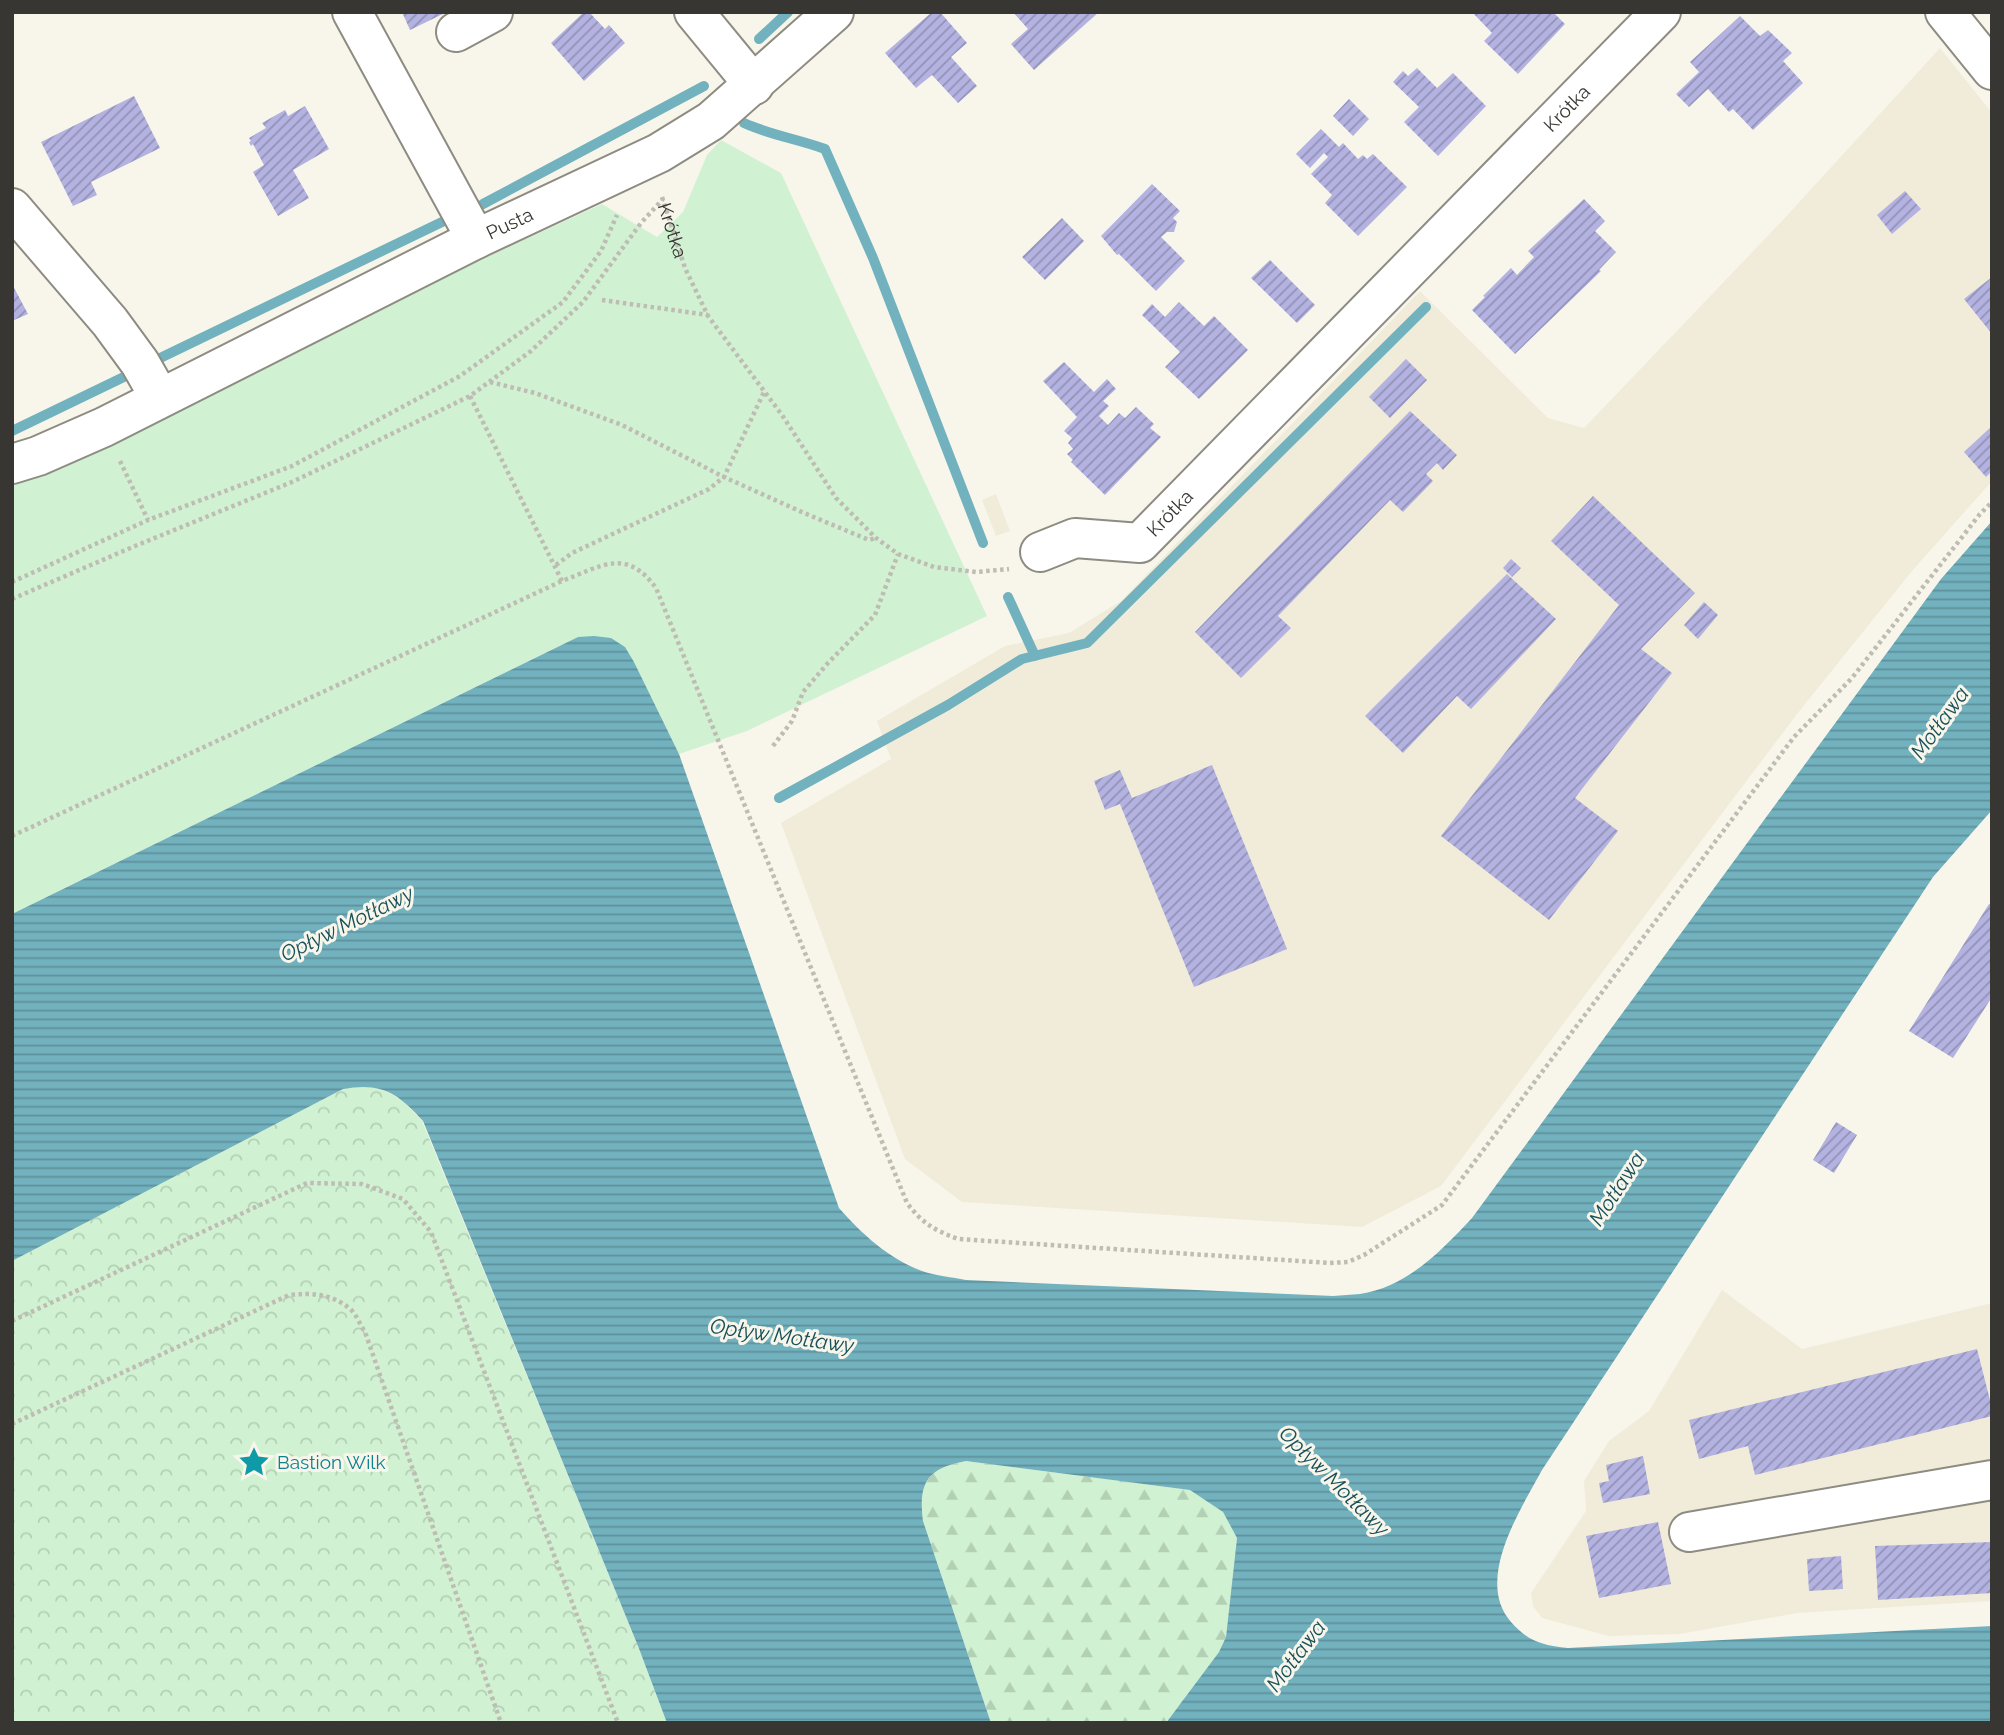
<svg xmlns="http://www.w3.org/2000/svg" width="2004" height="1735" font-family="Raleway,sans-serif">
  <style>
    .built { fill: #f0ecd9 }
    .grass { fill: #d0f2d2 }
    .forest { fill: url(#forest-firs) }
    .park { fill: url(#park-crowns) }
    .water { fill: url(#water-rules) }
    .lines { fill: none; stroke-linecap: round; stroke-linejoin: round }
    .stream { stroke: #72b1be; stroke-width: 10 }
    .building { fill: url(#building-hatch) }
    .minor-casing { stroke: #8e8c82; stroke-width: 42 }
    .path { stroke: #bebcb3; stroke-width: 4.5; stroke-dasharray: 3.5 3.5; stroke-linecap: butt }
    .minor { stroke: #fff; stroke-width: 38 }
    .labels { text-anchor: middle; stroke-width: 6; stroke-linejoin: round; paint-order: stroke }
    .street-label { font-size: 19px; fill: #373632; stroke: #f8f6eb }
    .culture-label { font-size: 19px; fill: #0d838f; stroke: #f8f6eb; text-anchor: start }
    .water-label { font-size: 21px; font-style: italic; fill: #19505a; stroke: #f8f6eb }
  </style>
  <defs>
    <pattern id="forest-firs" width="22" height="20" patternUnits="userSpaceOnUse" patternTransform="scale(1.75)"><rect width="22" height="20" fill="#d0f2d2"/><path d="M5 1l3.5 6h-7zM16 11l3.5 6h-7z" fill="#b3d0b5"/></pattern>
    <pattern id="park-crowns" width="20" height="18" patternUnits="userSpaceOnUse" patternTransform="scale(1.75)"><rect width="20" height="18" fill="#d0f2d2"/><path d="M2 6a3 3 0 1 1 6 0M12 15a3 3 0 1 1 6 0" fill="none" stroke="#b3d0b5"/></pattern>
    <pattern id="water-rules" width="6" height="5" patternUnits="userSpaceOnUse" patternTransform="scale(1.75)"><rect width="6" height="5" fill="#72b1be"/><path d="M0 2.5h6" fill="none" stroke="#5e919b"/></pattern>
    <pattern id="building-hatch" width="6" height="6" patternUnits="userSpaceOnUse" patternTransform="scale(1.75)"><rect width="6" height="6" fill="#b3b2e1"/><path d="M-1 1l2-2M0 6l6-6M5 7l2-2" fill="none" stroke="#9292b7"/></pattern>
  </defs>
  <rect width="100%" height="100%" fill="#f8f6eb"/>
  <!-- built -->
  <path class="built" d="M1940 48 1992 113V481L1912 571 1797 714 1441 1186 1362 1227 962 1202 905 1159 781 823 891 759 877 721 1005 646 1069 633 1121 601 1420 291 1548 418 1584 428 1782 221Z
    M996 494 1010 531 996 536 982 500Z
    M1722 1290 1802 1349 1992 1303V1601L1797 1613 1680 1634 1609 1636 1542 1618 1533 1606 1531 1593 1586 1511 1584 1481 1609 1441 1649 1411Z"/>
  <!-- grass -->
  <path class="grass" d="M721 140 781 173 987 616 747 731 679 754 634 662 578 637 12 914V486L343 323 602 204 657 237 683 212 707 155Z"/>
  <!-- forest -->
  <path class="forest" d="M966 1461 1191 1490 1223 1512 1237 1538 1226 1637 1219 1652 1166 1723H991L923 1521C918 1482 928 1468 966 1461Z"/>
  <!-- park -->
  <path class="park" d="M363 1085C391 1090 404 1100 422 1121L638 1646 667 1723H12V1261L343 1089Z"/>
  <!-- water -->
  <path class="water" d="M1992 521V810L1933 877 1542 1470C1521 1509 1474 1580 1511 1622 1529 1642 1542 1645 1568 1648L1992 1626V1723H1166L1219 1652 1226 1637 1237 1538 1223 1512 1190 1490 966 1461C928 1468 918 1482 923 1521L991 1723H667L638 1646 423 1121C398 1093 381 1082 343 1089L12 1261V914L578 637 594 636 611 638 625 647 634 662 679 754 839 1208C863 1235 888 1258 922 1271 936 1276 952 1277 966 1280L1333 1296C1342 1295 1351 1295 1360 1294 1407 1287 1441 1251 1472 1218L1941 579Z"/>
  <g class="lines">
    <!-- stream -->
    <path class="stream" d="M759 39 788 12
      M744 123C770 135 798 139 825 149L873 258 983 543
      M483 204 704 86
      M156 360 442 222
      M12 431 130 374
      M1008 597 1035 656
      M779 798 948 705 1022 659 1087 643 1426 307"/>
  </g>
  <!-- building -->
  <path class="building" d="M402 12H447L410 30Z
    M584 12H589L605 29 609 25 625 43 584 81 551 43Z
    M932 12H940L967 43 951 57 977 86 958 103 932 75 916 88 885 53Z
    M1013 12H1099L1034 70 1011 44 1028 29Z
    M1472 12H1553L1565 24 1518 74 1484 41 1492 33Z
    M1740 16 1760 36 1768 30 1792 53 1783 61 1803 83 1753 130 1733 109 1729 112 1708 89 1689 107 1676 94 1699 72 1690 62Z
    M1417 68 1437 88 1453 73 1486 106 1438 156 1404 122 1419 107 1393 82 1403 71 1408 76Z
    M134 96 160 148 91 182 97 195 73 206 41 142Z
    M1349 99 1369 119 1353 136 1333 116Z
    M305 106 329 149 293 170 309 198 278 216 253 172 264 165 253 144 251 146 249 142 251 141 249 138 266 128 262 123 285 110 288 116Z
    M1321 129 1339 147 1343 143 1358 159 1363 155 1367 159 1373 154 1407 187 1358 236 1325 203 1332 195 1311 174 1328 157 1324 153 1310 168 1296 154Z
    M1152 184 1180 211 1173 218 1177 222 1174 232H1167L1161 237 1185 261 1156 291 1119 254 1117 255 1101 236Z
    M1905 191 1921 209 1892 234 1877 215Z
    M1584 199 1605 221 1595 231 1616 252 1599 270 1601 271 1515 354 1472 310 1485 297 1483 296 1511 268 1517 275 1534 257 1528 251Z
    M1062 218 1084 241 1045 280 1022 257Z
    M1270 260 1315 305 1297 323 1251 278Z
    M1992 277V334L1964 299Z
    M12 284 28 314 12 321Z
    M1179 302 1204 326 1214 316 1248 350 1199 399 1165 367 1180 352 1142 315 1152 304 1165 317Z
    M1406 359 1427 380 1390 418 1369 397Z
    M1064 362 1094 392 1107 379 1116 389 1103 401 1109 406 1099 416 1108 425 1119 413 1125 418 1136 407 1154 424 1150 428 1161 437 1105 495 1071 462 1073 460 1067 454 1073 449 1068 443 1072 438 1064 431 1077 417 1043 381Z
    M1410 411 1457 455 1443 470 1437 463 1426 474 1433 481 1403 512 1390 500 1278 616 1291 628 1241 678 1195 632Z
    M1992 426V471L1986 477 1964 452Z
    M1593 496 1695 593 1641 649 1672 673 1575 798 1618 831 1549 920 1441 836 1619 605 1551 541Z
    M1511 559 1521 568 1512 577 1503 568Z
    M1507 574 1556 619 1471 709 1457 696 1403 753 1365 716Z
    M1704 602 1718 615 1698 639 1684 625Z
    M1212 765 1287 949 1194 987 1120 804 1105 810 1094 781 1120 770 1132 798Z
    M1989 904 1992 905V997L1953 1058 1909 1031Z
    M1836 1122 1857 1135 1834 1173 1813 1160Z
    M1977 1349 1992 1408V1416L1755 1475 1748 1446 1699 1459 1689 1420Z
    M1643 1456 1650 1494 1603 1503 1599 1483 1609 1481 1606 1465Z
    M1658 1522 1671 1584 1599 1598 1586 1536Z
    M1992 1542V1593L1878 1600 1875 1546Z
    M1841 1556 1843 1589 1809 1591 1807 1559Z"/>
  <g class="lines">
    <defs>
      <g id="minor">
        <path d="M352 12 476 239"/>
        <path d="M694 12 754 85"/>
        <path d="M1945 12 1992 70"/>
        <path d="M456 32 493 12"/>
        <path d="M12 208 110 322 140 363 160 398"/>
        <path id="s2" d="M12 464 38 456 104 427 476 239 659 153 711 121 834 12"/>
        <path id="s3" d="M1040 552 1075 538 1140 543 1661 12"/>
        <path d="M1689 1532 1992 1480"/>
      </g>
    </defs>
    <!-- minor casing -->
    <use href="#minor" class="minor-casing"/>
    <!-- path -->
    <g class="path">
      <path id="s1" d="M662 197 685 268 708 316 782 415 836 498 876 538 898 554 934 567 976 572 1009 569"/>
      <path d="M602 300 708 315"/>
      <path d="M490 382 535 393 622 425 724 477 804 513 869 540 876 538"/>
      <path d="M470 396 562 581"/>
      <path d="M120 461 148 520"/>
      <path d="M556 565 572 553 709 489 724 477 764 392"/>
      <path d="M12 582 148 520 292 466 460 376 563 302 601 251 617 215"/>
      <path d="M12 599 135 546 292 482 470 396 531 351 583 302 641 223 663 199"/>
      <path d="M773 746 792 721 803 692 828 663 875 615 898 554"/>
      <path d="M12 836 562 581C602 566 626 547 656 588L907 1203C922 1223 934 1230 958 1239L1330 1263 1348 1262 1364 1255 1442 1205 1794 737 1852 678 1980 514 1992 502"/>
      <path d="M12 1321 307 1183 362 1184 403 1199 431 1232 618 1723"/>
      <path d="M12 1424 289 1295C311 1293 330 1293 349 1308 356 1313 360 1325 365 1332L501 1723"/>
    </g>
    <!-- minor -->
    <use href="#minor" class="minor"/>
  </g>
  <!-- icons -->
  <defs>
    <symbol id="sight-bare" viewBox="-9 -9 18 18"><path d="M0-6L1.8-2.2L6-1.7L2.9 1.2L3.7 5.4L0 3.3L-3.7 5.4L-2.9 1.2L-6-1.7L-1.8-2.2Z" fill="#0f9aa8" stroke="#f8f6eb" stroke-width="2.5" paint-order="stroke"/></symbol>
  </defs>
  <g fill-rule="evenodd">
    <use href="#sight-bare" x="232" y="1440" width="44" height="44"/>
  </g>
  <g class="labels">
    <!-- street labels -->
    <g class="street-label">
      <text dy="7" stroke="none"><textPath href="#s3" startOffset="712">Krótka</textPath></text>
      <text dy="7" stroke="none"><textPath href="#s2" startOffset="553">Pusta</textPath></text>
      <text dy="7" stroke="none"><textPath href="#s1" startOffset="35">Krótka</textPath></text>
      <text dy="7" stroke="none"><textPath href="#s3" startOffset="145">Krótka</textPath></text>
    </g>
    <!-- culture labels -->
    <g class="culture-label">
      <text x="277" y="1469">Bastion Wilk</text>
    </g>
    <!-- water labels -->
    <g class="water-label">
      <text transform="translate(1940 723) rotate(-54)" y="7">Motława</text>
      <text transform="translate(347 924) rotate(-26)" y="7">Opływ Motławy</text>
      <text transform="translate(1617 1189) rotate(-57)" y="7">Motława</text>
      <text transform="translate(782 1336) rotate(8)" y="7">Opływ Motławy</text>
      <text transform="translate(1334 1481) rotate(45)" y="7">Opływ Motławy</text>
      <text transform="translate(1296 1656) rotate(-53)" y="7">Motława</text>
    </g>
  </g>
  <!-- border -->
  <rect width="2004" height="1735" fill="none" stroke="#373632" stroke-width="28"/>
</svg>
